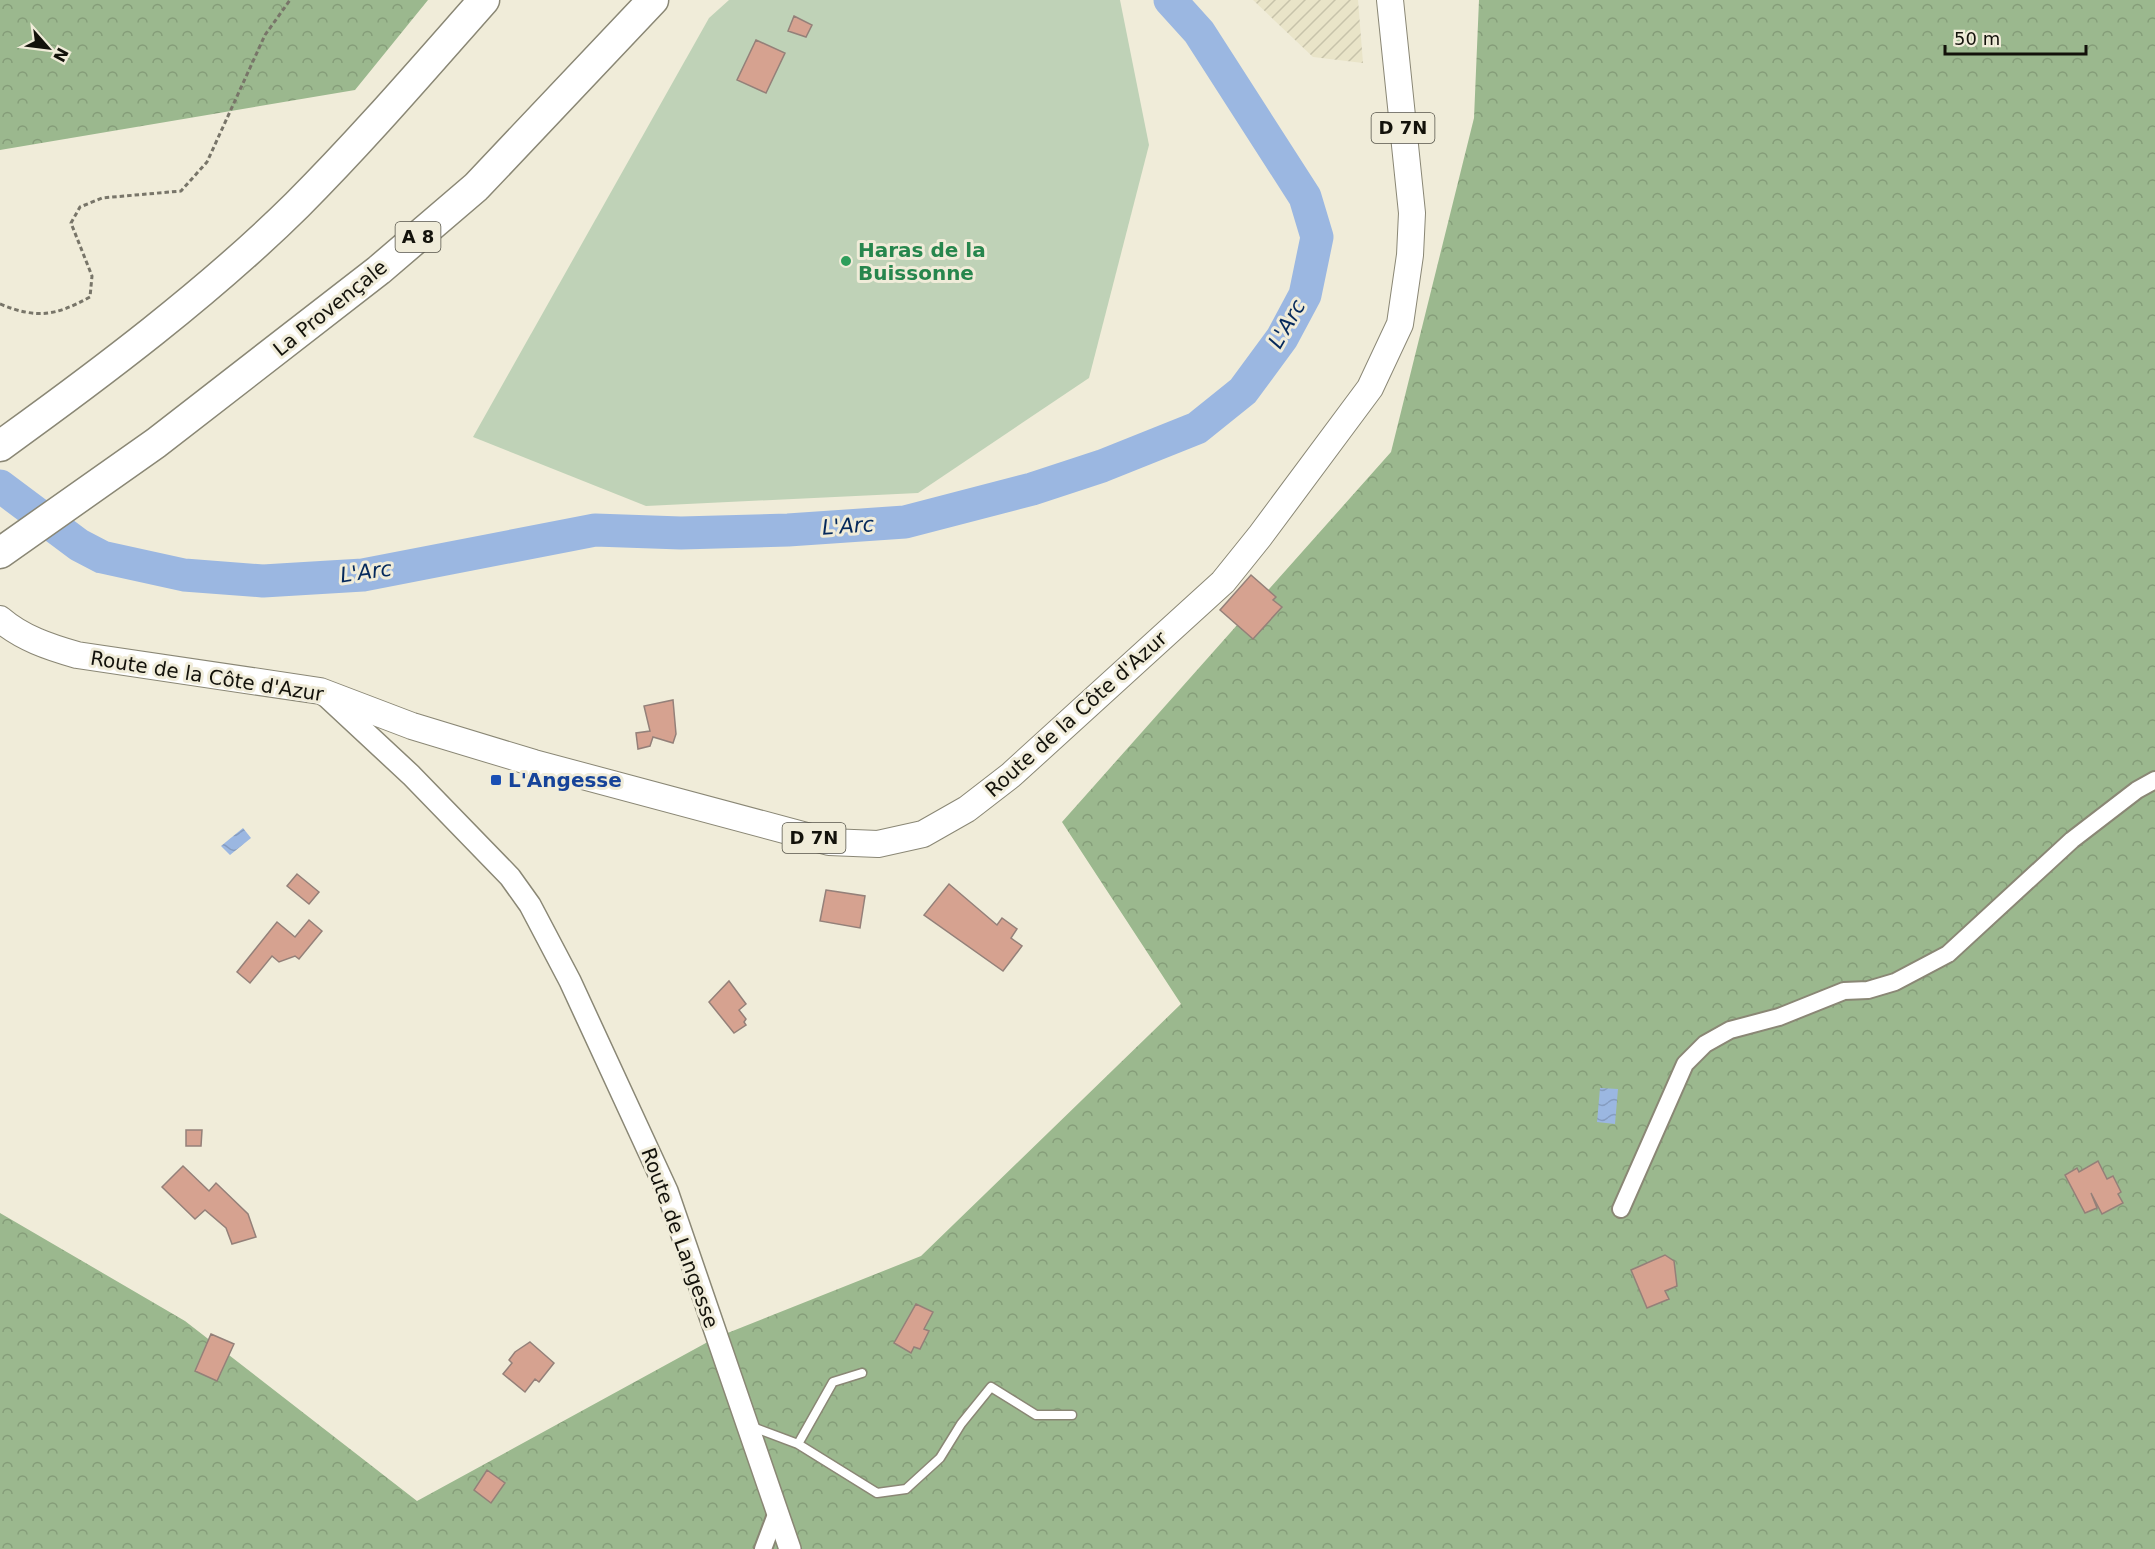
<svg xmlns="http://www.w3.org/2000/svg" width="2155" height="1549" font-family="'DejaVu Sans',sans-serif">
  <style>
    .industrial { fill: url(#industrial-furrows) }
    .forest { fill: url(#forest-crowns) }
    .pitch { fill: #bfd2b7 }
    .water { fill: url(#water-waves) }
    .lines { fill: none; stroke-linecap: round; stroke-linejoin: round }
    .river { stroke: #9bb7e1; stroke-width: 33 }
    .building { fill: #d6a290; stroke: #948079; stroke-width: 1.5 }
    .service-casing { stroke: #8a8775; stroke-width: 11 }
    .minor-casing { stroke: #8a8775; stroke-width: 20 }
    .tertiary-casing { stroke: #8a8775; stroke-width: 24 }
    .primary-casing { stroke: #8a8775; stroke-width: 28 }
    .motorway-casing { stroke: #8a8775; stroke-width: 33 }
    .path { stroke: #787569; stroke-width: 3; stroke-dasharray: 4.5 3; stroke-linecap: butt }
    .service { stroke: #fff; stroke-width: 8 }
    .minor { stroke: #fff; stroke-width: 16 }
    .tertiary { stroke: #fff; stroke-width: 21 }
    .primary { stroke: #fff; stroke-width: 26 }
    .motorway { stroke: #fff; stroke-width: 30 }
    .leisure-dot { fill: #2e9e5b; stroke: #f0ecd9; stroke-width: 2 }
    .transit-dot { fill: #1a4fb4; stroke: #f0ecd9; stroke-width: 2 }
    .labels { text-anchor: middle; stroke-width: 6; stroke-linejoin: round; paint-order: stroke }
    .shield { fill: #f0ecd9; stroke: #555349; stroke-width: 1.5 }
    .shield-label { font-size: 18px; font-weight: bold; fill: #13120b }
    .leisure-label { font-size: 20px; font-weight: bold; fill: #27864d; stroke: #f0ecd9; text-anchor: start }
    .street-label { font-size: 20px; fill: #13120b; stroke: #f0ecd9 }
    .transit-label { font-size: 20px; font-weight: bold; fill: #164399; stroke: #f0ecd9; text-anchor: start }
    .water-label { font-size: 21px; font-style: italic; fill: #05295b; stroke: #f0ecd9 }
  </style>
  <defs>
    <pattern id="industrial-furrows" width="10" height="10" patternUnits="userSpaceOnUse" patternTransform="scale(1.5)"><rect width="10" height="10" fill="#e9e4c8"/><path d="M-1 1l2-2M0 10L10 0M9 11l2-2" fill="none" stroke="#c7c3aa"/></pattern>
    <pattern id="forest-crowns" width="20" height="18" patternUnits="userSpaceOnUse" patternTransform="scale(1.5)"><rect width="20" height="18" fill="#9bb88e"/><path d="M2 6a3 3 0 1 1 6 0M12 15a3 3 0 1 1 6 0" fill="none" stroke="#859d79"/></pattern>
    <pattern id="water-waves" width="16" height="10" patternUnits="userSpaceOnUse" patternTransform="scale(1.5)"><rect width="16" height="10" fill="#9bb7e1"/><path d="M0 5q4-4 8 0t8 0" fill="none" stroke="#859cc0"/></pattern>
  </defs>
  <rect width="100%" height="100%" fill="#f0ecd9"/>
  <!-- industrial -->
  <path class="industrial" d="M1253 0H1358L1363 63 1313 57Z"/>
  <!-- forest -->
  <path class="forest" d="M0 0H428L355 90 0 150Z
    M1479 0H2155V1549H0V1213L185 1321 417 1501 715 1338 921 1256 1181 1004 1062 822 1391 452 1474 118Z"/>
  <!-- pitch -->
  <path class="pitch" d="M729 0H1120L1149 145 1089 378 918 493 646 506 473 437 709 18Z"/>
  <!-- water -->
  <path class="water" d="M243 828 251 838 230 855 221 846Z
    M1600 1088 1618 1089 1615 1124 1597 1122Z"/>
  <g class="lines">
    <!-- river -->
    <path class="river" d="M0 486 79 545 102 557 184 575 263 581 363 575 595 530 681 533 788 530 905 522 1032 489 1102 466 1197 428 1243 391 1282 338 1305 295 1317 237 1305 197 1199 32 1170 0"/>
  </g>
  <!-- building -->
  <path class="building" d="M794 16 812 25 806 37 788 31Z
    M756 40 785 53 766 93 737 80Z
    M1251 575 1276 597 1273 600 1282 607 1253 639 1220 610Z
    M673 700 676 734 673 743 653 737 650 746 638 749 636 733 650 731 644 706Z
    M297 874 319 892 309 904 287 886Z
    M949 884 997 925 1002 918 1017 929 1011 938 1022 946 1003 971 924 915Z
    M826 890 865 896 860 928 820 921Z
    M309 920 322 931 299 959 295 956 279 962 272 956 250 983 237 972 277 922 295 937Z
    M729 981 746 1004 739 1010 746 1019 744 1022 746 1025 734 1033 709 1002Z
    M186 1130H202L201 1146H186Z
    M2098 1161 2107 1179 2113 1176 2121 1192 2118 1194 2123 1203 2102 1214 2091 1193 2097 1208 2085 1213 2065 1175 2077 1168 2079 1172Z
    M183 1166 209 1191 216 1183 248 1214 256 1237 232 1244 226 1228 205 1210 195 1219 162 1187Z
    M1665 1255 1674 1261 1677 1286 1665 1291 1669 1299 1647 1308 1631 1270Z
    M916 1304 933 1312 924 1329 929 1331 920 1349 914 1347 911 1353 894 1343Z
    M211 1334 234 1344 217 1381 195 1371Z
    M530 1342 554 1363 539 1382 535 1379 525 1392 503 1374 512 1363 509 1360 515 1352Z
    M487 1470 505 1483 491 1503 474 1490Z"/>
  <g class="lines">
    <defs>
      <path id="service" d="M750 1426 798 1444 833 1382 862 1373
        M798 1444 877 1493 906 1489 940 1458 961 1424 991 1387 1036 1415H1072"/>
      <path id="minor" d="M1621 1209 1685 1064 1705 1044 1730 1030 1779 1017 1844 991 1868 990 1895 982 1948 954 2072 840 2137 790 2155 780
        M763 1549 777 1512"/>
      <path id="tertiary" d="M325 695 411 775 510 877 530 905 570 981 667 1191 790 1549"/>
      <path id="primary" d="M0 619C22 638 49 647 77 655L320 691 412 726 534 763 829 842 878 844 923 834 967 809 1011 775 1223 582 1260 536 1370 388 1400 324 1410 255 1412 213 1390 0"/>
      <path id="motorway" d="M0 446C100 374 209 292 297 205 362 140 423 69 484 0
        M0 553 156 443 379 270 476 187 653 0"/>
    </defs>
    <!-- service casing -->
    <use href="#service" class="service-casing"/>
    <!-- minor casing -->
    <use href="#minor" class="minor-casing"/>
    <!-- tertiary casing -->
    <use href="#tertiary" class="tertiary-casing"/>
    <!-- primary casing -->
    <use href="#primary" class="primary-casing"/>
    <!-- motorway casing -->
    <use href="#motorway" class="motorway-casing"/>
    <!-- path -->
    <path class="path" d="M0 304C37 319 55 316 90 297L92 276 71 223 80 207 102 198 181 191 207 162 265 35 290 0"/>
    <!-- service -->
    <use href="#service" class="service"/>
    <!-- minor -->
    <use href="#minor" class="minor"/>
    <!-- tertiary -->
    <use href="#tertiary" class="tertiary"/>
    <!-- primary -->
    <use href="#primary" class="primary"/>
    <!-- motorway -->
    <use href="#motorway" class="motorway"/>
  </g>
  <!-- markers -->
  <circle class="leisure-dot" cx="846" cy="261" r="6"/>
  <rect class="transit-dot" x="490" y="774" width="12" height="12" rx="3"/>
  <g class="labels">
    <!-- shield labels -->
    <g class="shield">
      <rect x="1371.5" y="113" width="63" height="30" rx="4.5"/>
      <rect x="395.5" y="222" width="45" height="30" rx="4.5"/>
      <rect x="782.5" y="823" width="63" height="30" rx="4.5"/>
    </g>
    <g class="shield-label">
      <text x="1403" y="134">D 7N</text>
      <text x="418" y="243">A 8</text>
      <text x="814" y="844">D 7N</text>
    </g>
    <!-- leisure labels -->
    <g class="leisure-label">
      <text x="858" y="257">Haras de la<tspan x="858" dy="23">Buissonne</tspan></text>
    </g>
    <!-- street labels -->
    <g class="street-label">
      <text transform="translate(330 308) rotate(-39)" y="7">La Provençale</text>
      <text transform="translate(207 676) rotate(9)" y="7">Route de la Côte d'Azur</text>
      <text transform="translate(1076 714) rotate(-42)" y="7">Route de la Côte d'Azur</text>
      <text transform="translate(680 1238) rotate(70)" y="7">Route de Langesse</text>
    </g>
    <!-- transit labels -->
    <g class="transit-label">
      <text x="508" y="787">L'Angesse</text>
    </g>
    <!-- water labels -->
    <g class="water-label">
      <text transform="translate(1287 324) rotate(-60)" y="7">L'Arc</text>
      <text transform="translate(848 526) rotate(-4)" y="7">L'Arc</text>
      <text transform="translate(366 572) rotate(-8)" y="7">L'Arc</text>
    </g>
  </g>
  <!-- north arrow -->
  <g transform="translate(48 48) rotate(118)" stroke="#f0ecd9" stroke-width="4.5" paint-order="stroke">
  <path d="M0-4.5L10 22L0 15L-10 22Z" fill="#13120b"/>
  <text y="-9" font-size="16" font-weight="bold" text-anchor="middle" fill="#13120b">N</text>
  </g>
  <!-- scale -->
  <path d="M1945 45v9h141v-9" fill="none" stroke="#13120b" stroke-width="3"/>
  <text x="1954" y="45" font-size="18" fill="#13120b" stroke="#f0ecd9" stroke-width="4.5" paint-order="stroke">50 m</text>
</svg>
